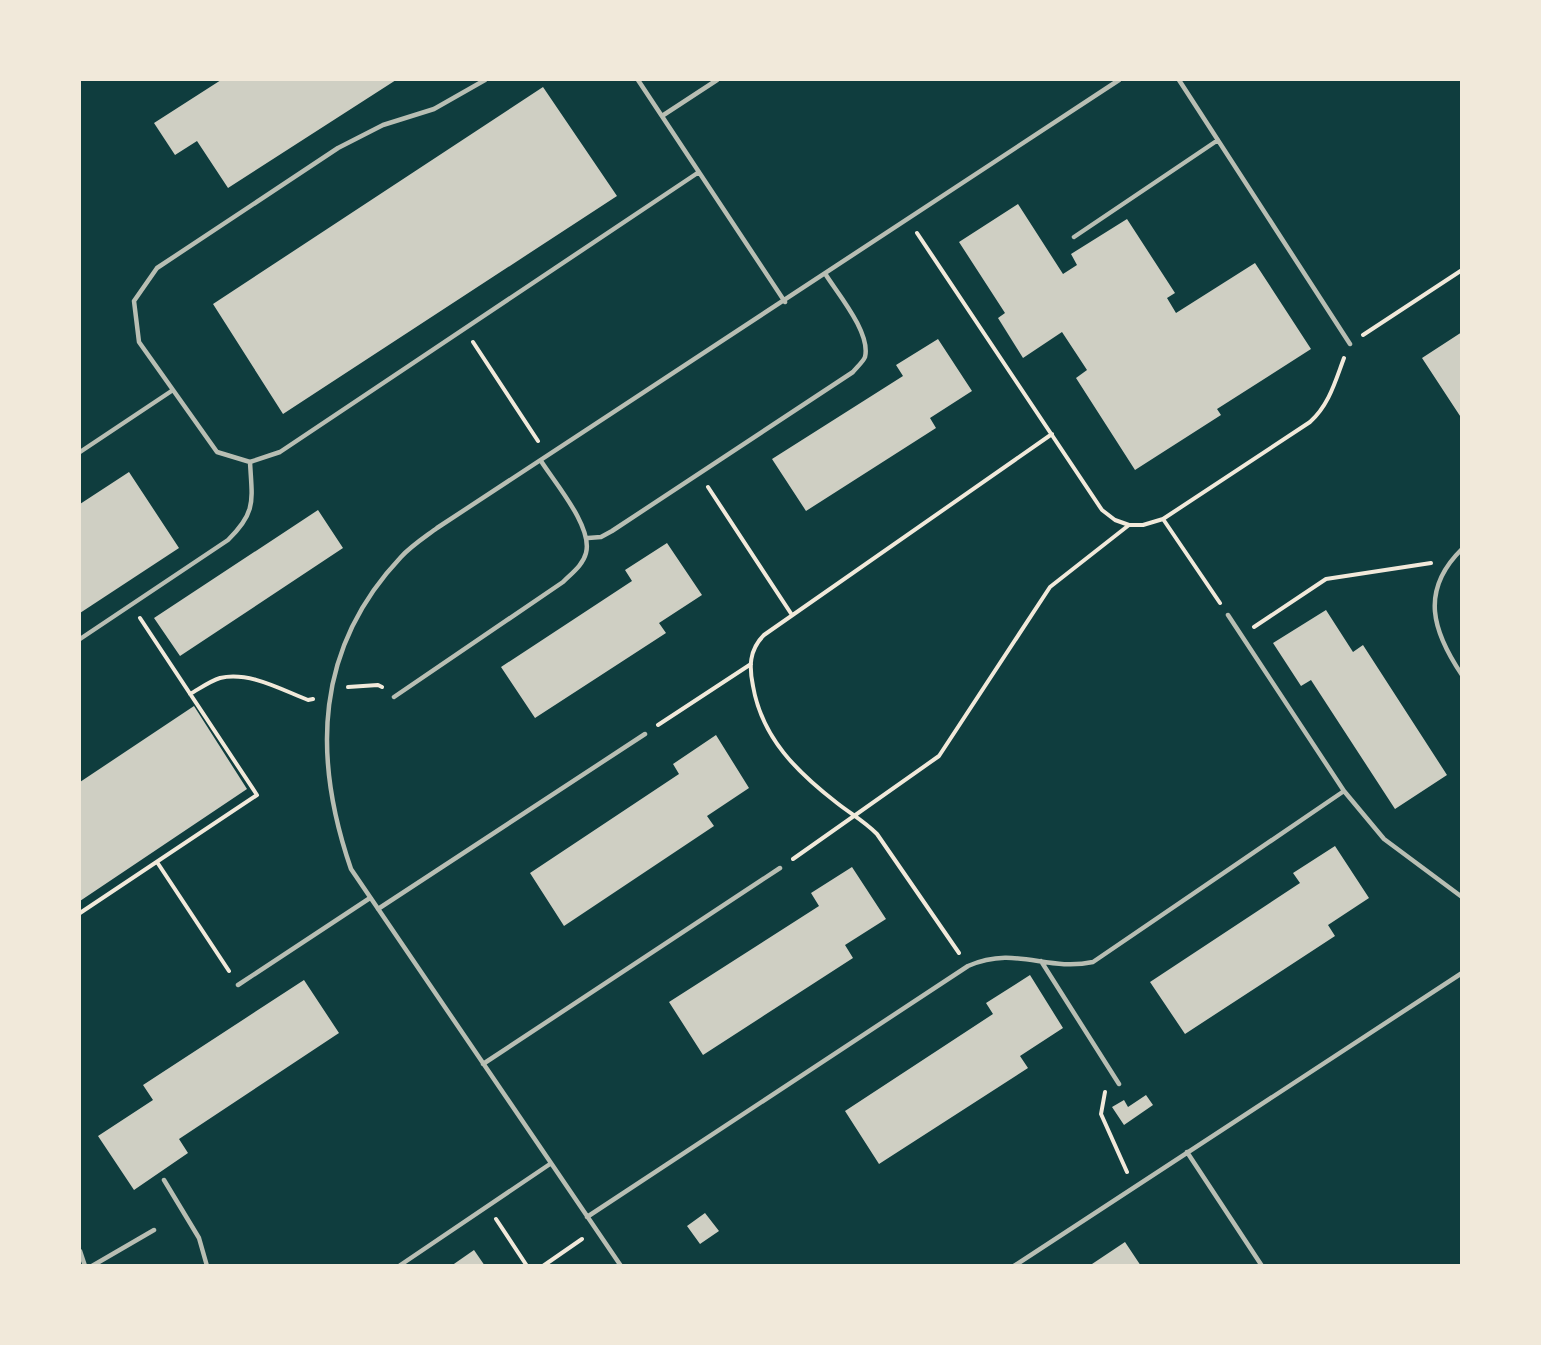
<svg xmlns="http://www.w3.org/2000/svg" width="1541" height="1345" font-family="'PT Serif',serif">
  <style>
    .building { fill: #cfcfc3 }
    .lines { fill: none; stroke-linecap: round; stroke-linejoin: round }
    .path { stroke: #f1e9da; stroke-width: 4 }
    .service { stroke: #b8beb3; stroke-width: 4.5 }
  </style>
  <rect width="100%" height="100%" fill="#0f3d3e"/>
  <!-- building -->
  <path class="building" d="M221 80H396L228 188 197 141 175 155 154 123Z
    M543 87 617 196 283 414 213 304Z
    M1018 204 1063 274 1077 265 1071 254 1127 219 1175 293 1167 298 1176 313 1255 263 1311 349 1217 409 1221 415 1135 470 1076 378 1087 370 1062 332 1023 358 998 318 1005 313 959 242Z
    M1462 332V419L1422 358Z
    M938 339 972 391 930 418 936 428 806 511 772 459 903 376 896 365Z
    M129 472 179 548 80 613V504Z
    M318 510 343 548 180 656 154 618Z
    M667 543 702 595 659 623 666 633 535 718 501 667 632 581 625 570Z
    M1326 610 1353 652 1363 645 1447 775 1395 809 1311 680 1301 686 1273 643Z
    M194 706 247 789 80 901V782Z
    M716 735 749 788 707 816 714 826 564 926 530 873 679 774 673 764Z
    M1335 846 1369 898 1328 925 1335 936 1185 1034 1150 982 1300 883 1293 873Z
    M852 867 886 919 845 945 853 958 703 1055 669 1002 819 906 811 893Z
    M1030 975 1063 1028 1020 1056 1028 1068 879 1164 845 1111 993 1014 986 1003Z
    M304 980 339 1033 179 1139 188 1153 134 1190 98 1136 153 1100 143 1085Z
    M1146 1095 1153 1105 1124 1125 1112 1107 1124 1100 1128 1107Z
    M705 1213 719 1231 700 1244 687 1226Z
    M1125 1242 1141 1266H1089Z
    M474 1250 485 1266H451Z"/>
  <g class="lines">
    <!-- path -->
    <path class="path" d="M917 233 1102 510 1115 520 1129 525H1143L1163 519 1310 422C1329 405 1335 382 1344 358
      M1363 335 1462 270
      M473 342 538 441
      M708 487 792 615
      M1163 519 1220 603
      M1254 627 1326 579 1431 563
      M348 687 378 685 382 687
      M190 694C199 689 210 681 220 678 249 671 282 690 308 700L313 699
      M658 725 751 664
      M793 859 939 756 1050 587 1129 525
      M157 862 229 971
      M80 913 257 795 140 618
      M959 953 877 834C864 821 851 814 837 803 797 772 762 738 753 686 749 667 749 650 764 635L1052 434
      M1105 1092 1101 1114 1127 1172
      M496 1219 527 1266
      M543 1266 582 1239"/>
    <!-- service -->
    <path class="service" d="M485 80 434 109 383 125 338 148 157 268 134 301 139 342 217 452 250 462 280 452 699 172
      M638 80 785 302
      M1179 80 1350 344
      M662 116 717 80
      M1074 237 1218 140
      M80 452 173 390
      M588 538 601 537 612 531 853 372C856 368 863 362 865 357 871 333 838 294 826 275
      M1462 549C1419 591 1433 632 1462 675
      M1228 615 1344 791
      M80 639 228 540C257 512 252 500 250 462
      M394 697 563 582C572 573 583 565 586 553 593 527 555 483 541 461
      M378 909 645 734
      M1041 961 1119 1084
      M238 985 370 898
      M483 1064 780 868
      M1187 1152 1262 1266
      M164 1180 199 1238 207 1266
      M587 1217 968 966C1016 945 1046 972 1093 962L1344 791 1384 839 1462 897
      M80 1251 85 1266
      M92 1266 154 1230
      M399 1266 550 1164
      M621 1266 351 869C312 756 315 648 401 557 411 546 425 537 437 528L1119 80
      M1014 1266 1462 973"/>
  </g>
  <!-- border -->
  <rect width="1541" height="1345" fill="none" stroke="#f1e9da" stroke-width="162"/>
</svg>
